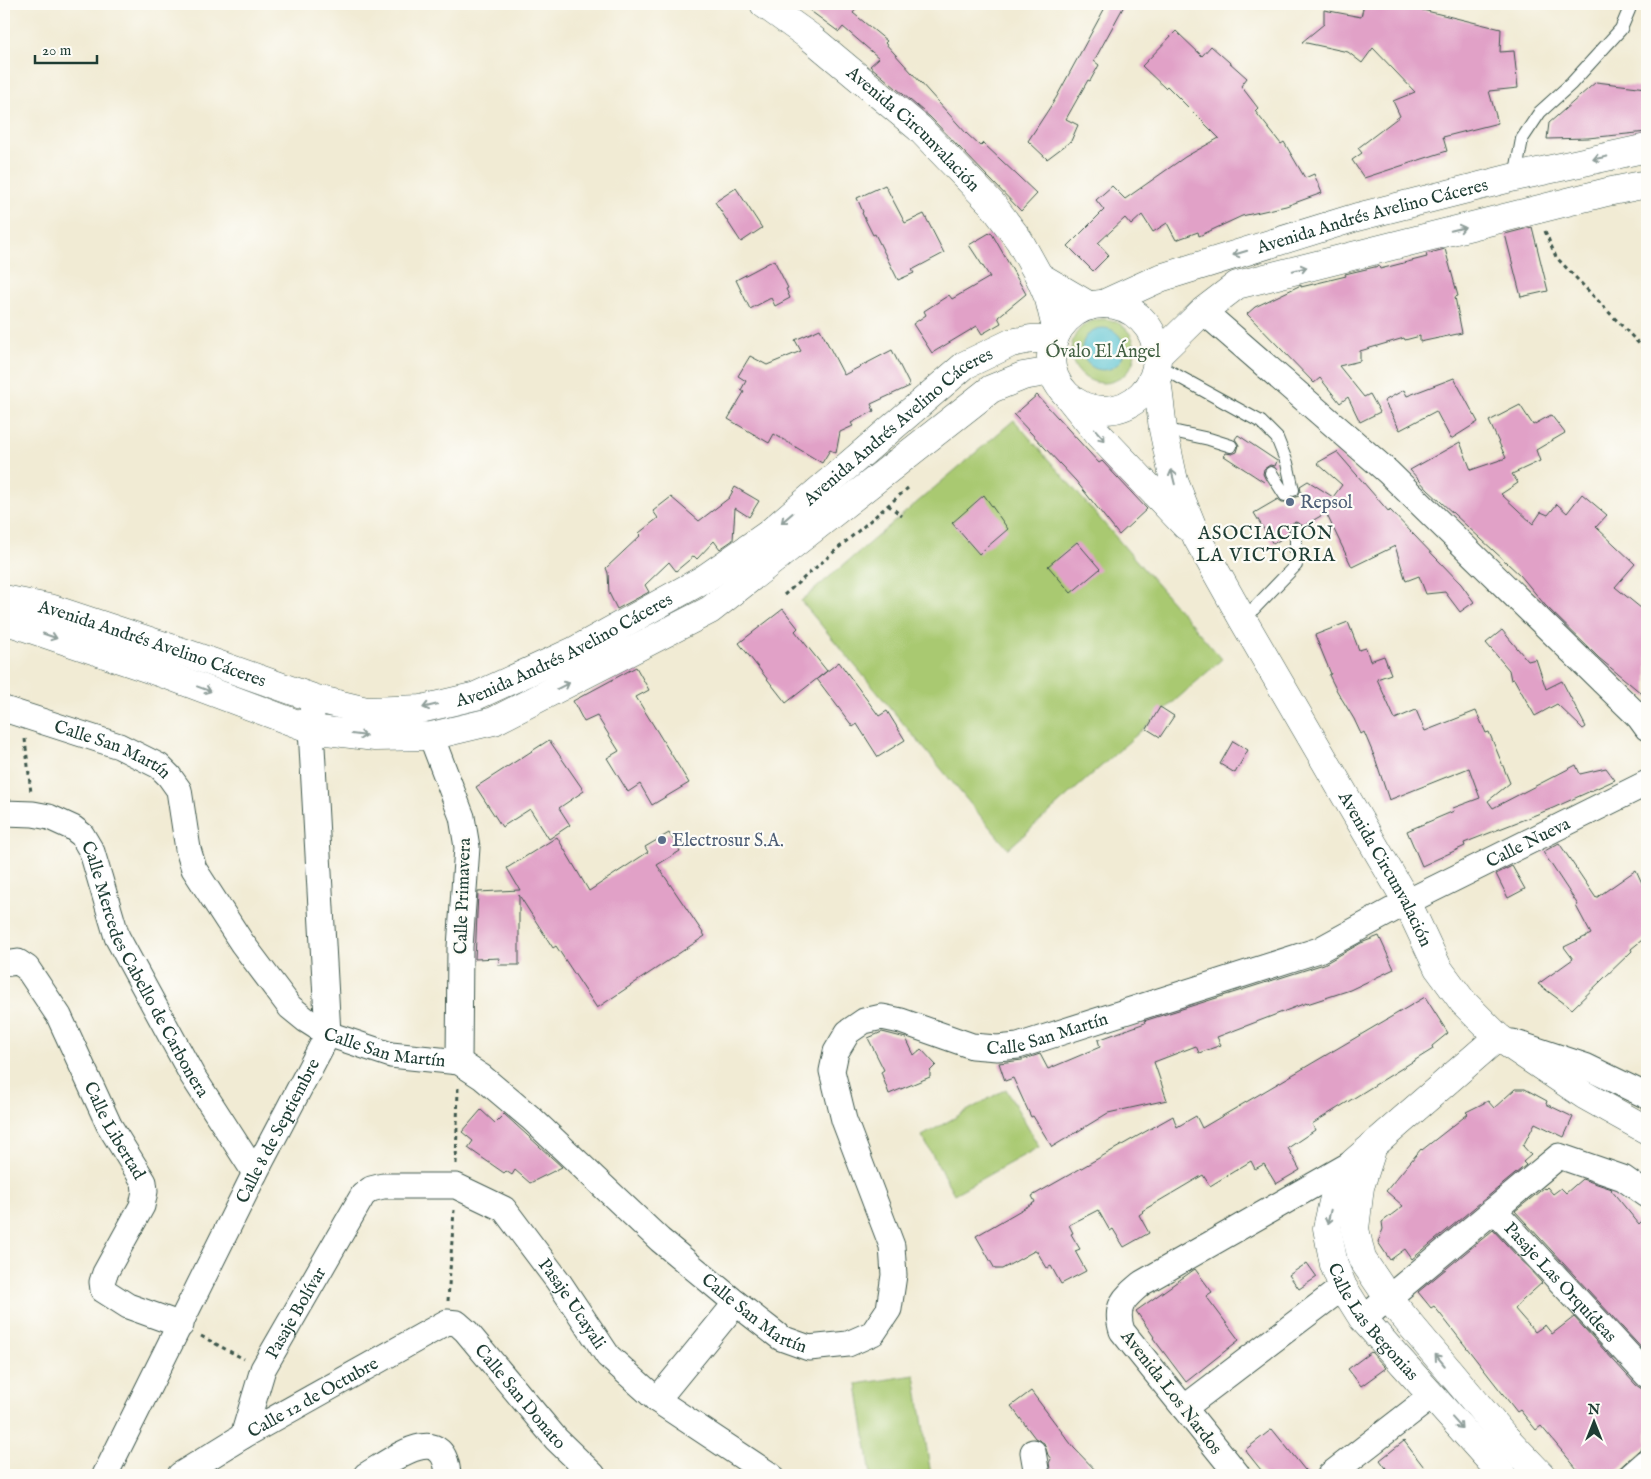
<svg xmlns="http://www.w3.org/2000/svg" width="1651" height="1479" font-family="'IM FELL English',serif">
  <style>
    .green { fill: #a9c971; stroke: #648352 }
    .water { fill: #55c1cf; stroke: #3a7f82 }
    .building { fill: #e1a1c7 }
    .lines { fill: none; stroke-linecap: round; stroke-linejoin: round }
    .service-casing { stroke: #3e574c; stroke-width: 14 }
    .minor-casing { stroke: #3e574c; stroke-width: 27 }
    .tertiary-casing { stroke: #3e574c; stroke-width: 29 }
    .primary-casing { stroke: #3e574c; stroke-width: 29 }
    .trunk-casing { stroke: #3e574c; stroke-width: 29 }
    .path { stroke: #3e574c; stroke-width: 3; stroke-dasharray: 4 4; stroke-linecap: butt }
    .service { stroke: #fff; stroke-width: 12 }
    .minor { stroke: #fff; stroke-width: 25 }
    .tertiary { stroke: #fff; stroke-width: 28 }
    .primary { stroke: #fff; stroke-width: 28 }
    .trunk { stroke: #fff; stroke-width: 28 }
    .oneway { stroke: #8f9e9a }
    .service-dot { fill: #5c6f8a; stroke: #fdfcf7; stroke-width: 2 }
    .labels { text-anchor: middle; stroke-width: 4.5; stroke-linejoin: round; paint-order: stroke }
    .street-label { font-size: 18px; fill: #1f3d34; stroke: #fdfcf7 }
    .park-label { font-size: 18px; fill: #426043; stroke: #fdfcf7 }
    .service-label { font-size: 18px; fill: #4e5e75; stroke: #fdfcf7; text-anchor: start }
    .neighbourhood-label { font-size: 19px; letter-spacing: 1px; fill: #1f3d34; stroke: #fdfcf7 }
  </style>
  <rect width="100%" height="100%" fill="#fdfcf7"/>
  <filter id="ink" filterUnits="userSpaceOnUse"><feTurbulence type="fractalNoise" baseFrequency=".02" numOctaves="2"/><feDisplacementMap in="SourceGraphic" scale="10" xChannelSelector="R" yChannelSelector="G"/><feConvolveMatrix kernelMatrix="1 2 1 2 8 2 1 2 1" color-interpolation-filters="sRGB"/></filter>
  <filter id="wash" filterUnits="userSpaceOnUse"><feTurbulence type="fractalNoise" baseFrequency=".0096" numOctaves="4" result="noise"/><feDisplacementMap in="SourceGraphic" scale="20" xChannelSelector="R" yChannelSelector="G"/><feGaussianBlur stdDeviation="1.12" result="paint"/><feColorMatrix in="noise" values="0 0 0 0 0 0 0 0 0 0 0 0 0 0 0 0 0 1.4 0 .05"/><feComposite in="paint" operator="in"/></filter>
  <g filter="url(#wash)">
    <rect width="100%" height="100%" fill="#f1ebd4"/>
    <!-- green -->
    <path class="green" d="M1071 351a32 32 0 1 1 64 0a32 32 0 1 1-64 0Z
      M1014 420 1222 659 1008 849 801 601Z
      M1006 1089 1039 1147 954 1194 922 1136Z
      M915 1375 931 1475H871L857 1384Z"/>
    <!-- water -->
    <path class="water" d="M1082 349a21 21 0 1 1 42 0a21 21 0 1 1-42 0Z"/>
    <g id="blocks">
      <!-- building -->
      <path class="building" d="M801 4H860L853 13 887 41 885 43 966 133 980 146 983 143 1037 194 1021 211 930 117 870 66 879 58 843 27 839 32Z
        M1107 4H1125L1094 61 1099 65 1090 81 1088 80 1066 119 1078 125 1071 141 1047 159 1028 141 1056 98Z
        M1364 4H1406V6L1501 29 1500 52 1514 51 1518 88 1489 91 1498 123 1443 137 1447 151 1364 178 1352 160 1362 153 1358 148 1400 116 1393 101 1415 92 1373 48 1362 63 1348 52 1302 42 1324 24V10L1361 17Z
        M1176 31 1202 56 1211 46 1247 78 1241 86 1258 108 1255 111 1281 144 1284 142 1305 178 1314 174 1322 193 1286 206 1242 216 1199 236 1198 232 1176 240 1167 223 1153 232 1142 215 1131 225 1125 218 1098 243 1109 255 1093 271 1068 246 1104 210 1096 200 1112 186 1125 199 1185 157 1219 138 1167 86 1165 88 1142 66Z
        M1596 82 1647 88V132L1588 138 1547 139 1549 123Z
        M885 185 905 223 924 214 944 253 912 270 914 273 898 280 875 234 873 235 862 213 863 212 857 198Z
        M736 188 762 228 741 242 715 202Z
        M1532 227 1548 291 1521 297 1505 234Z
        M991 232 1026 294 998 317 1001 323 982 334 977 326 932 353 913 324 926 315 924 311 949 295 952 299 990 277 969 245Z
        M1445 249 1458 296 1455 297 1462 333 1420 342V336L1405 340 1404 338 1360 351V361L1339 366 1364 397 1370 394 1380 412 1360 422 1348 397 1340 403 1320 378 1314 383 1247 314 1255 307 1301 285V287L1346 276 1345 274 1379 266 1380 269 1427 257 1426 254Z
        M774 260 788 288 786 289 790 298 775 306 771 298 750 309 736 280Z
        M820 329 844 375 892 350 910 386 871 404 874 411 851 423 853 426 840 432 836 453 830 450 822 463 774 434 769 443 728 419 744 392 741 390 746 381 738 376 750 356 767 365 801 351 795 340Z
        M1454 378 1478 422 1451 439 1436 411 1400 430 1384 401 1404 390 1407 396Z
        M1037 395 1099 463 1102 461 1147 509 1119 535 1076 481 1014 415Z
        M1520 405 1533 425 1551 415 1565 433 1536 450 1540 461 1512 474 1518 483 1501 494 1533 524 1541 512 1548 515 1557 504 1567 513 1582 494 1607 515 1596 527 1635 564 1615 587 1647 613V698L1599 658 1545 605 1520 575 1428 490 1410 470 1460 442 1471 470 1506 458 1489 421Z
        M1238 435 1277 461 1275 466 1270 465 1264 469 1263 474 1266 480 1264 482 1224 456 1226 453 1232 454 1237 452 1239 445 1235 439Z
        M1337 452 1389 512 1390 510 1461 584 1474 602 1460 612 1445 592 1426 594 1419 576 1406 581 1395 546 1352 567 1326 513 1303 526 1296 522 1292 523 1289 526 1288 535 1273 544 1254 513 1278 499 1282 502H1289L1292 498 1299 496 1301 492 1300 486 1308 481 1333 497 1342 485 1317 463Z
        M735 487 759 501 749 517 735 508 733 540 720 549 714 541 697 559 694 556 676 571 669 562 645 585 649 592 617 609 609 593 608 573 606 568 641 535 639 533 658 518 653 511 671 497 699 521 729 498Z
        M984 495 1008 529 979 554 952 523Z
        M1077 542 1100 569 1071 593 1048 566Z
        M783 609 798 628 795 631 827 671 786 703 739 643Z
        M1348 622 1359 650 1366 648 1370 661 1384 656 1391 674 1377 679 1395 719 1416 710 1425 731 1476 711 1486 733 1489 732 1510 783 1488 801 1493 808 1576 765 1580 774 1606 768 1615 780 1553 808 1464 843 1465 846 1422 866 1407 831 1454 811 1453 808 1480 798 1469 768 1389 800 1375 758 1364 732 1361 734 1354 719 1337 691 1329 675 1331 674 1315 635Z
        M1502 630 1528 661 1536 659 1546 689 1562 681 1586 727 1583 729 1557 704 1535 716 1514 679 1511 680 1509 670 1486 643Z
        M839 662 879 716 887 711 905 740 878 757 857 724 853 727 817 679Z
        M636 667 649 690 636 697 689 783 652 805 640 784 628 792 607 758 619 751 597 716 584 722 573 701Z
        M1160 707 1174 716 1160 737 1147 729Z
        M549 740 584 791 559 808 570 825 549 839 530 809 502 827 476 787Z
        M1233 741 1248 750 1235 773 1220 764Z
        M669 833 680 851 657 865 705 936 597 1008 556 946 553 948 519 895V965H498L500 958 475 959 478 892 520 890 507 868 557 837 589 891 648 852 645 847Z
        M1559 843 1596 898 1636 870 1647 894V936L1631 949 1632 951 1572 1009 1538 984 1573 959 1564 947 1591 934 1576 906 1578 905 1543 852Z
        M1512 866 1525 889 1508 898 1496 874Z
        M1379 936 1394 969 1350 990 1307 1004 1306 1003 1217 1037 1221 1045 1199 1053 1196 1046 1154 1062 1167 1100 1108 1113 1052 1147 1033 1116 1031 1117 1013 1078 1005 1081 999 1063 1022 1060 1040 1054 1048 1069 1100 1047 1098 1040 1145 1023 1144 1021 1324 964 1361 943Z
        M1425 997 1448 1033 1432 1046 1433 1049 1312 1124 1315 1130 1288 1148 1300 1170 1276 1184 1264 1164 1255 1169 1251 1161 1210 1186 1203 1175 1142 1211 1143 1212 1139 1215 1149 1233 1124 1247 1113 1229 1110 1231 1098 1210 1069 1225 1073 1233 1071 1234 1080 1249 1075 1251 1086 1271 1061 1284 1051 1266 1047 1268 1036 1250 1002 1269H995L976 1236 1035 1202 1032 1196 1173 1116 1177 1127 1196 1116 1202 1128Z
        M882 1032 906 1038 914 1055 921 1049 936 1065 930 1071V1077L889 1094 881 1072 884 1070 868 1038Z
        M1515 1089H1525L1547 1101 1546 1104 1573 1117 1564 1137 1535 1123 1523 1146 1531 1155 1523 1162 1526 1165 1412 1259 1405 1249 1390 1260 1378 1242 1383 1229 1382 1222 1403 1206 1386 1191 1421 1149 1422 1150 1468 1114 1466 1112 1488 1101 1494 1108Z
        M481 1110 495 1123 504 1114 562 1167 530 1183 515 1170 512 1175 506 1171 504 1173 468 1148 473 1141 462 1132Z
        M1582 1179 1612 1189 1611 1190 1639 1224 1647 1216V1354L1515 1211 1544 1188 1545 1189 1547 1187 1553 1194 1561 1188 1566 1193Z
        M1493 1230 1542 1283 1514 1308 1535 1332 1545 1325 1552 1334 1574 1317 1636 1385 1642 1389H1647V1445L1638 1451 1612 1475H1582L1541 1426 1536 1430 1520 1410 1517 1412 1434 1306 1431 1308 1418 1292Z
        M1307 1263 1317 1277 1299 1289 1289 1275Z
        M1195 1269 1212 1292 1206 1296 1239 1340 1186 1382 1153 1338 1154 1337 1136 1311Z
        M1371 1352 1386 1368 1361 1386 1348 1369Z
        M1031 1391 1074 1448 1100 1475H1051L1049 1463 1051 1459 1048 1455 1044 1443 1035 1438 1011 1406Z
        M1272 1429 1309 1475H1265L1245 1450Z
        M1404 1441 1430 1475H1391L1380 1460Z"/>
    </g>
  </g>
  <g filter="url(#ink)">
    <use href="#blocks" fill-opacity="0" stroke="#3e574c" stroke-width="1"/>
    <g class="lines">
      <defs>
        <path id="service" d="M1515 177 1522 139 1540 112 1571 84 1621 29 1629 10 1630 4
          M1156 364 1261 422 1277 438 1287 463 1293 490
          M1163 429 1209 439 1231 446
          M1271 473 1285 495
          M1243 620 1296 565V530"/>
        <g id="minor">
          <path d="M1203 311 1388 472 1639 717 1647 728"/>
          <path id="s1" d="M4 709 119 746 159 766 169 776 179 790 188 849 194 869 242 943 290 1007 306 1020 328 1034 391 1055 459 1062 482 1077 532 1119 660 1240 736 1303 781 1338 809 1348 848 1344 873 1333 889 1309 894 1275 892 1246 844 1120 832 1071 836 1052 848 1032 864 1021 882 1017 901 1021 972 1046 997 1048 1018 1046 1319 950 1407 902 1647 783"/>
          <path d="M431 736 462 817 467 847 460 947 459 1062"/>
          <path id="s2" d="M4 813 33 814 49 817 73 828 82 835 92 852 117 937 192 1075 255 1173"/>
          <path id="s3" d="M4 964 18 962 27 968 59 1016 109 1125 144 1182 145 1191 142 1206 105 1273 102 1282 103 1290 128 1306 181 1325"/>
          <path d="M1513 1042 1585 1066 1647 1096"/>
          <path id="s4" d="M1494 1210 1647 1375"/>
          <path d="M1363 1319 1559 1156 1623 1178 1647 1195"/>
          <path d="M657 1400 736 1303"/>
          <path d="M1184 1408 1343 1287"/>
          <path id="s5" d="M243 1436 263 1369 363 1195 371 1189 383 1186H456L504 1209 558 1281 608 1356 657 1400 770 1475"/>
          <path d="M1033 1452 1037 1475"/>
          <path id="s6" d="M105 1475 255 1173 328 1034 311 729 313 698"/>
          <path id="s7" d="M180 1475 243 1436 447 1322 457 1323 466 1331 556 1439 593 1475"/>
          <path d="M366 1475C391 1461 444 1418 448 1475"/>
          <path d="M1238 1475 1122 1331C1114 1306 1124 1298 1142 1283L1354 1162"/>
          <path d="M1330 1475 1432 1396"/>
          <path d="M1632 1475 1647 1462"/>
        </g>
        <g id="tertiary">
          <path id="s8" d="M1498 1037 1354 1162 1335 1193 1327 1228 1334 1265 1343 1287 1363 1319 1503 1475"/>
          <path d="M1371 1153 1360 1187 1355 1229 1362 1259 1389 1299 1503 1435 1541 1475"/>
        </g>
        <g id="primary">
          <path id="s9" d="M764 4 810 37 919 128 992 204 1019 240 1039 276 1049 299 1057 332"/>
          <path d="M1039 276 1090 306"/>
          <path id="s10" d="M4 599 53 609 186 653 313 698 367 711 421 709 476 696 574 651 704 579 767 535 965 365 1011 343 1031 339H1054"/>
          <path d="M4 622 16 624 167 675 311 729 375 737 431 736 494 721 710 610 991 389 1023 376 1052 371"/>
        </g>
        <g id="trunk">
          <path id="s11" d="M1103 304 1160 278 1357 217 1515 177 1647 148"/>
          <circle cx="1104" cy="357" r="53"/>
          <path d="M1158 355 1203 311 1237 285 1607 192 1647 184"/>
          <path id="s12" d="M1156 371 1163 429 1174 481 1197 538 1243 620 1407 902 1438 968 1463 1002 1498 1037 1584 1095 1647 1130"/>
          <path d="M1070 399 1099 435 1186 526"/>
        </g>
      </defs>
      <!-- service casing -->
      <use href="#service" class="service-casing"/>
      <!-- minor casing -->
      <use href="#minor" class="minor-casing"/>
      <!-- tertiary casing -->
      <use href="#tertiary" class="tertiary-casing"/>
      <!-- primary casing -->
      <use href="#primary" class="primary-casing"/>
      <!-- trunk casing -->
      <use href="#trunk" class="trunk-casing"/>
      <!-- path -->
      <path class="path" d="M1545 231 1556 257 1647 352
        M888 505 902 516
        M784 595 908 488
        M25 739 31 793
        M456 1164 458 1088
        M448 1301 454 1210
        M201 1336 244 1359"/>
      <!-- service -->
      <use href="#service" class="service"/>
      <!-- minor -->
      <use href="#minor" class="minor"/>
      <!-- tertiary -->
      <use href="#tertiary" class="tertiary"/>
      <!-- primary -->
      <use href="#primary" class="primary"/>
      <!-- trunk -->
      <use href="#trunk" class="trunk"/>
    </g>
    <!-- one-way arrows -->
    <defs><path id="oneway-shaft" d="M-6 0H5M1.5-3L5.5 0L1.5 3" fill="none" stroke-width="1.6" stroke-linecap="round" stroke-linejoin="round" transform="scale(1.25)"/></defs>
    <g class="oneway">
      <use href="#oneway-shaft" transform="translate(1600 158) rotate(168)"/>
      <use href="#oneway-shaft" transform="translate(1458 229) rotate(-14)"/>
      <use href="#oneway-shaft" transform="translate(1240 253) rotate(163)"/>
      <use href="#oneway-shaft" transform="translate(1300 269) rotate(-14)"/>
      <use href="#oneway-shaft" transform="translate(1100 435) rotate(49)"/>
      <use href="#oneway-shaft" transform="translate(1173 477) rotate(-104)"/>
      <use href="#oneway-shaft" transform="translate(787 518) rotate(139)"/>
      <use href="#oneway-shaft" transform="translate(50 636) rotate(19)"/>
      <use href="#oneway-shaft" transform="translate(563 686) rotate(-27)"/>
      <use href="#oneway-shaft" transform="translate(204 689) rotate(20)"/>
      <use href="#oneway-shaft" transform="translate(430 706) rotate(167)"/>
      <use href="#oneway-shaft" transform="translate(359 735) rotate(7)"/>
      <use href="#oneway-shaft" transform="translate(1329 1217) rotate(103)"/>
      <use href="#oneway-shaft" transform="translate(1440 1360) rotate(-130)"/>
      <use href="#oneway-shaft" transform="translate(1457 1423) rotate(48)"/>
    </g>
  </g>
  <!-- markers -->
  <g class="service-dot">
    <circle cx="1290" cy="502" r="5"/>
    <circle cx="662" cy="840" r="5"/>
  </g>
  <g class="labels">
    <!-- street labels -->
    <g class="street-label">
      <text dy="6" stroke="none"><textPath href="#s9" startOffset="195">Avenida Circunvalación</textPath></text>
      <text dy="6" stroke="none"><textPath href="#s11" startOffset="284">Avenida Andrés Avelino Cáceres</textPath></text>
      <text dy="6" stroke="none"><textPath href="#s10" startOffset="995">Avenida Andrés Avelino Cáceres</textPath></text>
      <text dy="6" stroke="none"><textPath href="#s10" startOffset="155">Avenida Andrés Avelino Cáceres</textPath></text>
      <text dy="6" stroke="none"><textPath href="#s10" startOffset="590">Avenida Andrés Avelino Cáceres</textPath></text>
      <text dy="6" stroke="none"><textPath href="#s1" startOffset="116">Calle San Martín</textPath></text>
      <text dy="6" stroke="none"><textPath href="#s1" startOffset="2198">Calle Nueva</textPath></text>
      <text dy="6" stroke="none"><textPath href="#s12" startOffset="554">Avenida Circunvalación</textPath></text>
      <text transform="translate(462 896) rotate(-88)" y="6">Calle Primavera</text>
      <text dy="6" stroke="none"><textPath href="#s2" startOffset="232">Calle Mercedes Cabello de Carbonera</textPath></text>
      <text dy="6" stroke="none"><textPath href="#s1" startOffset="1678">Calle San Martín</textPath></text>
      <text dy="6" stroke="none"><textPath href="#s1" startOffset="551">Calle San Martín</textPath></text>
      <text dy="6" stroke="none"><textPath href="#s3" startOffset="210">Calle Libertad</textPath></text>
      <text dy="6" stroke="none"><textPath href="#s6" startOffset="385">Calle 8 de Septiembre</textPath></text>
      <text dy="6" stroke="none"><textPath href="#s4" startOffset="98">Pasaje Las Orquídeas</textPath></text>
      <text dy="6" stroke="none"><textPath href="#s5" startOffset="536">Pasaje Ucayali</textPath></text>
      <text dy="6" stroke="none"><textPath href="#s1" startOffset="1016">Calle San Martín</textPath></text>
      <text dy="6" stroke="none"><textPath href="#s5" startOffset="135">Pasaje Bolívar</textPath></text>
      <text dy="6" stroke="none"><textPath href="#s8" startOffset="370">Calle Las Begonias</textPath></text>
      <text transform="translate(1172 1392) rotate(52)" y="6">Avenida Los Nardos</text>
      <text dy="6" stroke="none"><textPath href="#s7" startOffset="415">Calle San Donato</textPath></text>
      <text dy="6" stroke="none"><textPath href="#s7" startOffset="154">Calle 12 de Octubre</textPath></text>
    </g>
    <!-- park labels -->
    <g class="park-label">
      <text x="1103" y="357">Óvalo El Ángel</text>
    </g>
    <!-- service labels -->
    <g class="service-label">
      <text x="1300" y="508">Repsol</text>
      <text x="672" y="846">Electrosur S.A.</text>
    </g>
    <!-- neighbourhood labels -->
    <g class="neighbourhood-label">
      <text x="1266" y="539">ASOCIACIÓN<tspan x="1266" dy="22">LA VICTORIA</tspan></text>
    </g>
  </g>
  <!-- margin -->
  <rect width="1651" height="1479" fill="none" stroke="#fdfcf7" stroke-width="20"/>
  <!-- north arrow -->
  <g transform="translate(1594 1422)" stroke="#fdfcf7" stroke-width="4" paint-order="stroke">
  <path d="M0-4L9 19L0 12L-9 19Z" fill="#1f3d34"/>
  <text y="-8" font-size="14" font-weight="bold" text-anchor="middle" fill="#1f3d34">N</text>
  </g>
  <!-- scale -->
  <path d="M35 55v8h62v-8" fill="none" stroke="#1f3d34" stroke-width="2.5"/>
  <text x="42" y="55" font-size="15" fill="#1f3d34" stroke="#fdfcf7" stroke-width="4" paint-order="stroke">20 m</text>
</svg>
